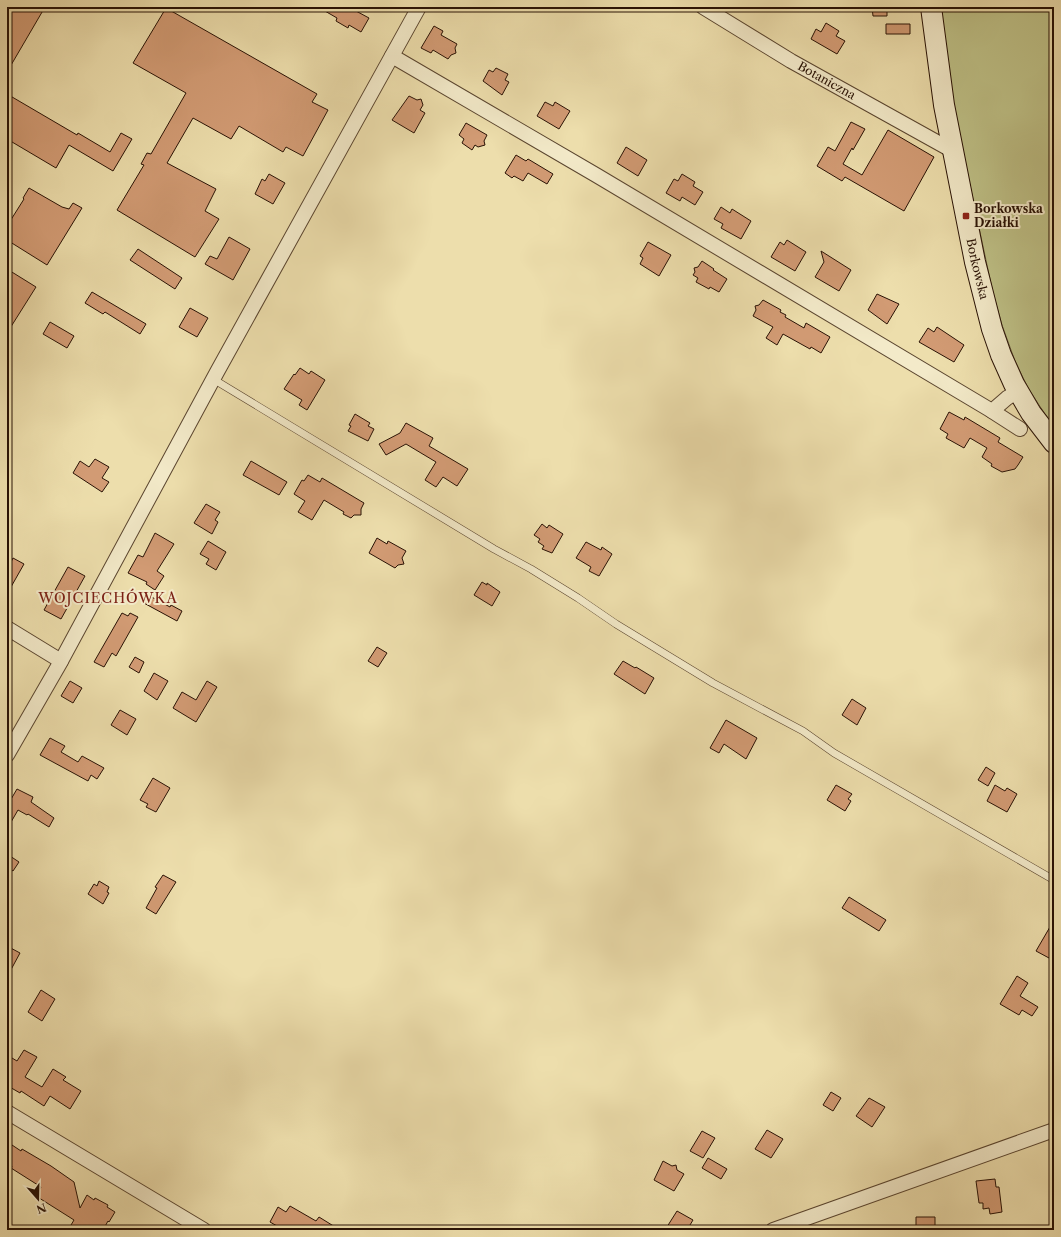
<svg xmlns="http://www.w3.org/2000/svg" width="1061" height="1237" font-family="'Libre Caslon Text',serif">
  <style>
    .garden { fill: #bec086; stroke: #746946 }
    .building { fill: #d29b74; stroke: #291205 }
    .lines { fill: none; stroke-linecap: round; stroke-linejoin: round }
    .lane-casing { stroke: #5a452f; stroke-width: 8 }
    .street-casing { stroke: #5a452f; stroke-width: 16 }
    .secondary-casing { stroke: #291205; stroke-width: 22 }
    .lane { stroke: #f3eac9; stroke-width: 7 }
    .street { stroke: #f3eac9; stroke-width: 14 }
    .secondary { stroke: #f3eac9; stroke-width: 20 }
    .poi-dot { fill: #8f2418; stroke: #f3eac9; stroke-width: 1.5 }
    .labels { text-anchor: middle; stroke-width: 4; stroke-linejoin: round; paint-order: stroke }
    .street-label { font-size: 12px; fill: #291205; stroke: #f3eac9 }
    .poi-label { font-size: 12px; font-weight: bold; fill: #291205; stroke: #f3eac9; text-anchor: start }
    .quarter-label { font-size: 14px; letter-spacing: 1px; fill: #7a1f14; stroke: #f3eac9 }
  </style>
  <rect width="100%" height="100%" fill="#eddeac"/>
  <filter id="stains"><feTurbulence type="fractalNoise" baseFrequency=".005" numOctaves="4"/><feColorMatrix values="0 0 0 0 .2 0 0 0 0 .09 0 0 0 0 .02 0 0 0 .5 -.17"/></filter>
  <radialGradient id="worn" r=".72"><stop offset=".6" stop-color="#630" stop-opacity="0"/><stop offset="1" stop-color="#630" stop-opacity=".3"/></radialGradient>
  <!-- garden -->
  <path class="garden" d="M941 7H1054V428L1028 388 1015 361 1002 325 993 293 962 148 949 80Z"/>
  <!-- building -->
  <path class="building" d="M7 7H45L7 72Z
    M318 7H359L356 11 369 18 361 32 349 25 348 28 336 21 337 18Z
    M872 7H887V16H873Z
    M166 8 317 94 312 102 328 110 303 156 286 147 283 152 239 126 231 139 193 118 167 163 216 189 205 211 219 219 195 257 117 210 144 165 141 164 147 153 151 154 186 93 133 63Z
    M826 23 839 31 836 36 845 41 837 54 811 39 816 29 821 32Z
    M886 24H910V34H886Z
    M434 26 443 31 441 35 457 44 455 48 456 53 451 55 448 59 433 50 431 53 421 48Z
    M496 68 508 74 505 80 509 82 502 95 483 81 489 70 493 72Z
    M7 94 77 135 78 133 110 152 121 133 132 139 113 171 69 145 56 168 7 139Z
    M409 96 417 100 421 99 423 105 420 110 425 113 414 133 392 120Z
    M545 102 553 106 555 102 570 111 559 129 537 116Z
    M851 122 865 129 853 150 852 148 843 164 862 175 888 130 934 157 904 211 845 177 842 181 817 166 828 147 835 151Z
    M466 123 487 135 484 141 485 145 478 147 475 145 472 150 462 143 464 139 459 135Z
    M626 147 647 160 638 176 617 163Z
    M516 155 526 161 528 159 553 174 547 184 528 173 523 181 514 176 512 178 505 173Z
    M269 174 285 183 273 204 255 194 262 179 265 181Z
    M682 174 695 182 693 186 703 192 695 205 682 197 680 201 666 193 674 179 678 181Z
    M29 188 62 207 69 209 73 203 82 208 47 265 7 240V226L24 199 23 198Z
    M721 207 730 213 732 209 751 221 741 239 721 228 723 224 714 219Z
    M229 237 250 249 233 280 205 264 210 256 217 259Z
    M787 240 806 252 795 271 771 257 780 242 784 245Z
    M648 242 671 255 659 276 640 264 643 258 640 256Z
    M138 249 182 278 175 289 130 260Z
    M821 251 851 270 839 291 815 277 824 262Z
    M702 261 714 269 713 270 727 279 719 292 710 287 709 289 696 282 698 278 693 275 695 272 694 268 698 267Z
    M7 269 36 287 7 333Z
    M92 292 146 324 140 334 105 312 103 314 85 303Z
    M877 294 899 304 887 324 868 310Z
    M763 300 781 310 780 312 786 315 785 317 804 328 806 323 830 337 821 353 811 347 810 349 783 334 777 345 766 338 773 327 753 316 756 310 755 306 759 305Z
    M190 308 208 318 197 337 179 327Z
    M50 322 74 336 67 348 43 334Z
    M937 327 964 345 954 362 919 342 928 328 934 332Z
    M300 368 309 374 311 371 325 380 307 410 299 405 302 400 284 389 294 374 295 375Z
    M949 412 964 420 965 417 1000 438 998 442 1023 457 1018 465 1015 469 1002 472 991 466 992 464 982 457 987 448 970 438 964 448 946 438 948 434 940 429Z
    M355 414 370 423 368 426 374 429 368 441 348 431 351 426 349 425Z
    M406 423 433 438 429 446 468 469 457 486 443 477 436 487 425 480 436 462 406 444 386 455 379 444 400 433Z
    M95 459 109 467 102 478 109 482 102 492 73 473 80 461 89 467Z
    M251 461 287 482 279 495 243 475Z
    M308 475 320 482 322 478 364 503 361 509V515H354L351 518 343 514 344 512 324 500 312 520 298 512 305 501 294 494 302 480 304 481Z
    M206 504 220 512 215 520 218 522 212 534 194 523Z
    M542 524 547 528 549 525 563 534 552 553 542 549 544 546 538 542 540 539 534 535Z
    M155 533 174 544 157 571 164 576 155 590 146 584 147 582 128 573 138 555 143 557Z
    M377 538 387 544 388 541 406 551 402 558 404 564 398 565 395 568 369 553Z
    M208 541 226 552 216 570 206 564 209 559 200 554Z
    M586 542 601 550 602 547 612 554 599 576 589 571 591 567 576 558Z
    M13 558 24 564 7 594V570Z
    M68 567 85 576 61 619 44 610Z
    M482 582 487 585V583L500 592 492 606 474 595Z
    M146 594 170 607 171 605 182 611 177 621 142 602Z
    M122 613 128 616 130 613 138 617 116 656 112 653 104 667 94 662Z
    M377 647 387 653 378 667 368 661Z
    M135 657 144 662 139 673 129 667Z
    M623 661 635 668 636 667 654 678 645 694 614 674Z
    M154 673 168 681 157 700 144 691Z
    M70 681 82 688 73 703 61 696Z
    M207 681 217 687 196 722 173 708 182 692 196 700Z
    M852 699 866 708 857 725 842 715Z
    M120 710 136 719 127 735 111 725Z
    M726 720 757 738 746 759 724 744 719 753 710 748Z
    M50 738 65 746 61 752 78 762 82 756 104 768 97 779 91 775 88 781 40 755Z
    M986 767 995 773 988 786 978 780Z
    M153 778 170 788 156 812 146 807 148 804 140 800Z
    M836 785 852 794 848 799 851 801 845 811 827 800Z
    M995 785 1005 791 1007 788 1017 794 1007 812 987 801Z
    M17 789 33 797 31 802 54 818 49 827 28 814 27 815 18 810 7 829V806Z
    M7 854 19 862 13 871 7 867Z
    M163 875 176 882 156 914 146 908 157 888 155 887Z
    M99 881 109 887 107 892 109 893 103 904 88 894 94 884 97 886Z
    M849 897 886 920 879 931 842 908Z
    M1054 920V949L1049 958 1036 951Z
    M7 946 20 953 7 977Z
    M1017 976 1028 983 1020 996 1038 1007 1032 1016 1022 1010 1019 1015 1000 1004Z
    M41 990 55 999 42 1021 28 1012Z
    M24 1050 37 1057 25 1077 42 1087 53 1069 66 1077 63 1080 81 1091 70 1109 50 1096 44 1106 21 1091 20 1093 8 1086 11 1080 7 1078V1055L17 1061Z
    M831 1092 841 1098 833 1111 823 1105Z
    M869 1098 885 1107 872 1127 856 1116Z
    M767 1130 783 1139 771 1158 755 1149Z
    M702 1131 715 1138 703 1158 690 1151Z
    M12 1145 21 1151 22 1149 51 1166 74 1182 80 1208 87 1195 94 1200 95 1198 108 1205 107 1207 115 1212 109 1222 108 1221 103 1230H68L74 1220 36 1196 41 1187 11 1168 12 1166 7 1163V1153Z
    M708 1158 727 1169 721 1179 702 1168Z
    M663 1161 672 1166 676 1165 677 1170 684 1174 674 1191 654 1180Z
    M995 1179 996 1187H999L1002 1212 990 1214 989 1208 983 1209V1203H979L976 1181Z
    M290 1206 316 1221 319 1217 340 1230H284L270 1222 278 1207 286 1212Z
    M677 1211 693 1220 687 1230H665Z
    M916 1217H935V1230H919V1228H916Z"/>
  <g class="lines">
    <defs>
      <path id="lane" d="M213 379 494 549 531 569 578 598 616 624 713 683 803 731 834 753 1054 880"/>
      <g id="street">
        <path id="s1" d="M703 7 791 61 953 151"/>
        <path d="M392 56 596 175 992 411 1007 398 1018 391"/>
        <path d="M992 411 1020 429"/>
        <path d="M7 628 61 661"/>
        <path d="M7 755 60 663 217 372 419 7"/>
        <path d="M7 1112 204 1230"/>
        <path d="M773 1230 1054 1130"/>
      </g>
      <g id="secondary">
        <path id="s2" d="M931 7 944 105 975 262 992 329 1001 355 1014 384 1031 413 1054 443"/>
      </g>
    </defs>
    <!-- lane casing -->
    <use href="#lane" class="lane-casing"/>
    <!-- street casing -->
    <use href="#street" class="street-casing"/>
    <!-- secondary casing -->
    <use href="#secondary" class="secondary-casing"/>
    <!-- lane -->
    <use href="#lane" class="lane"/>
    <!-- street -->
    <use href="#street" class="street"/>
    <!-- secondary -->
    <use href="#secondary" class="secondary"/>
  </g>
  <!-- markers -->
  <rect class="poi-dot" x="962" y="212" width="8" height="8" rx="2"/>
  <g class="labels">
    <!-- street labels -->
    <g class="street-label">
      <text dy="4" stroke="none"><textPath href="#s1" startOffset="144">Botaniczna</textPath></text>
      <text dy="4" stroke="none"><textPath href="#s2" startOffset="266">Borkowska</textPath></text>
    </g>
    <!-- poi labels -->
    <g class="poi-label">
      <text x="974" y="213">Borkowska<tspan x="974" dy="14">Działki</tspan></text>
    </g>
    <!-- quarter labels -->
    <g class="quarter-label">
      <text x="108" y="603">WOJCIECHÓWKA</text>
    </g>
  </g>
  <!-- margin -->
  <rect width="1061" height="1237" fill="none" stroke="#eddeac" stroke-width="24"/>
  <rect x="8" y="8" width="1045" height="1221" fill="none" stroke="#291205" stroke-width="2"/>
  <rect x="12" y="12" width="1037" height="1213" fill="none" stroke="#291205"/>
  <!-- north arrow -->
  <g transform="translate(38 1199) rotate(160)" stroke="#f3eac9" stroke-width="3" paint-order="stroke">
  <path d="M0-3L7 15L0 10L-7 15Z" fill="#291205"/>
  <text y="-6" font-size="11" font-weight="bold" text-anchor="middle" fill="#291205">N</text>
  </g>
  <rect width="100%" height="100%" filter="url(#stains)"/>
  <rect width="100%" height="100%" fill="url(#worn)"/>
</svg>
